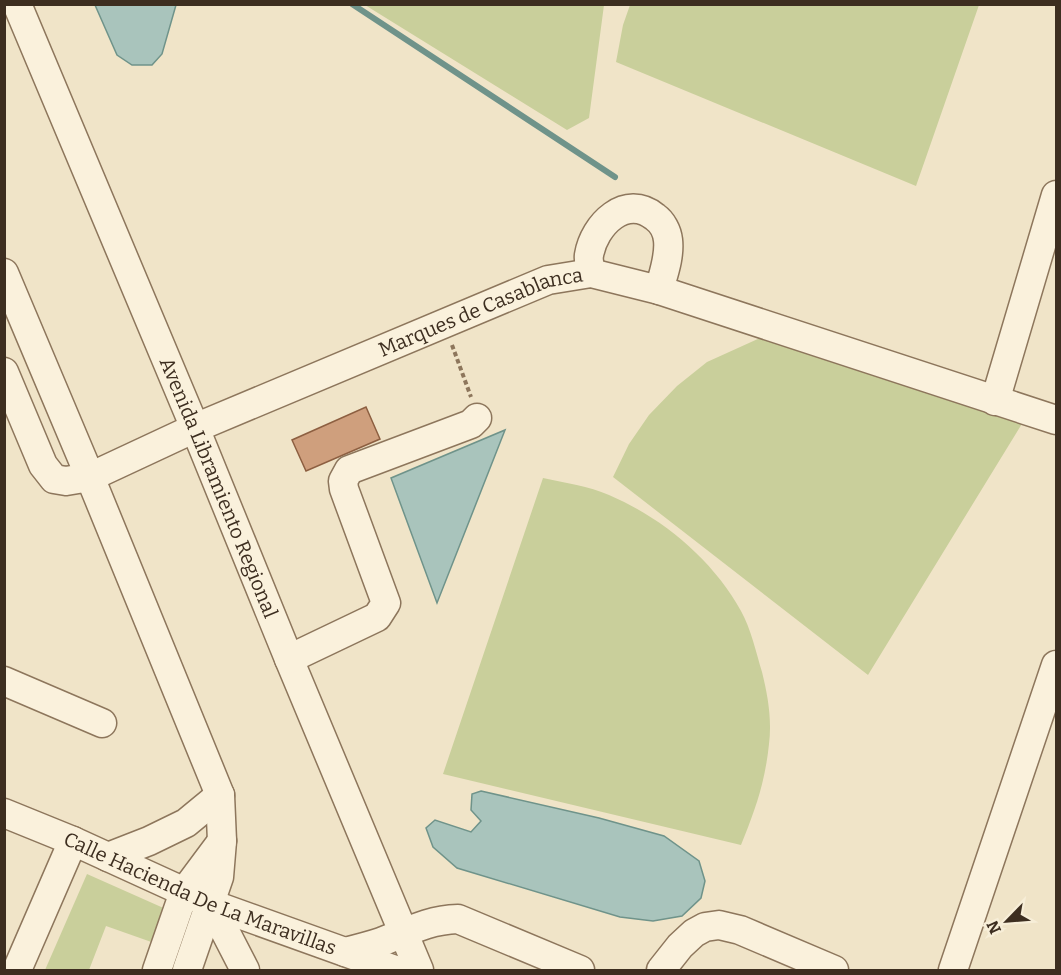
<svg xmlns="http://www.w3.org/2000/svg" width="1061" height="975" font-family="Bitter,serif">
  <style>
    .green { fill: #c9cf9b }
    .water { fill: #a9c4bc; stroke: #6f938a; stroke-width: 1.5 }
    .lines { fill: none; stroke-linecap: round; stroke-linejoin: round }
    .stream { stroke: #6f938a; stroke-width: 6 }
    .building { fill: #cf9f7d; stroke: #8d5f41; stroke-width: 1.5 }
    .minor-casing { stroke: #8d765c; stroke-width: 31 }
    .path { stroke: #8d765c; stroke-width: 4; stroke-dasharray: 4.5 3; stroke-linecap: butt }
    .minor { stroke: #faf1dc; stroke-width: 28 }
    .labels { text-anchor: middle; stroke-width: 4.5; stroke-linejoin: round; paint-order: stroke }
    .street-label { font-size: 20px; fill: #3d2e20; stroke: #f7eed8 }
  </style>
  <rect width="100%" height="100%" fill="#f0e4c8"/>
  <!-- green -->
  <path class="green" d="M365 5H604L589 118 567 130Z
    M630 5V4L979 5 916 186 616 62 623 25Z
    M760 338 1023 422 868 675 613 477 629 444 649 415 677 386 707 362Z
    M543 478C565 483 589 486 609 495 663 518 713 560 741 611 751 629 756 652 762 672 768 696 772 720 769 744 765 783 755 810 741 845L443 774Z
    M87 874 168 910 157 944 106 926 89 970H45Z"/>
  <!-- water -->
  <path class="water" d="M95 5H176L162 54 152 65H132L117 55Z
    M505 430 437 603 391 478Z
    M481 791 599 818 664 836 699 861 705 881 701 898 682 916 653 921 620 917 457 868 433 847 426 828 435 820 471 832 481 821 471 810 472 794Z"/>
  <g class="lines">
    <!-- stream -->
    <path class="stream" d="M352 4 615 177"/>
  </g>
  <!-- building -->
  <path class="building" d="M366 407 380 439 306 471 292 440Z"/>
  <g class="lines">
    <defs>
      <g id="minor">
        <path id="s1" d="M17 4 195 428 289 659 419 970"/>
        <path d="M4 273 90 477 220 795 222 841 219 877 187 970"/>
        <path d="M591 273C590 267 588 260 589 255 594 225 626 193 655 217 662 222 667 231 668 240 670 257 663 275 659 290"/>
        <path id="s2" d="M4 372 43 465 54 479 66 481 90 477 195 428 548 280 591 273 659 290 1056 420"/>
        <path d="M995 401 1056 195"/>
        <path d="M289 659 377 617 386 603 344 489 343 481 349 470 471 424 477 418"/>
        <path d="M4 681 102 723"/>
        <path id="s3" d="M4 813 73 841 211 904 395 970"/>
        <path d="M108 857 149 841 186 823 220 795"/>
        <path d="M211 904 245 970"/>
        <path d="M345 952C357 949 369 946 381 942 409 931 428 920 458 919L580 970"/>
        <path d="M17 970 73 841"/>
        <path d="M157 970 184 892 222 841"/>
        <path d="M661 970 680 946 694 933 705 927 719 925 740 930 834 970"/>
        <path d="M953 970 1056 665"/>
      </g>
    </defs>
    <!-- minor casing -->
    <use href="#minor" class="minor-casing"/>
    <!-- path -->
    <path class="path" d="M452 345 471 397"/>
    <!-- minor -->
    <use href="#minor" class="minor"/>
  </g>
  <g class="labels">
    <!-- street labels -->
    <g class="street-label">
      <text dy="7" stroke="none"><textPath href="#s2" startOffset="580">Marques de Casablanca</textPath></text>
      <text dy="7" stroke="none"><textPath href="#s1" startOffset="524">Avenida Libramiento Regional</textPath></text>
      <text dy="7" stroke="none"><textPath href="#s3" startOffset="212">Calle Hacienda De La Maravillas</textPath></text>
    </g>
  </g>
  <!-- border -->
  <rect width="1061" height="975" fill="none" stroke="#3d2e20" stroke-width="12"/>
  <!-- north arrow -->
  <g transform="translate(1007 921) rotate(245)" stroke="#f7eed8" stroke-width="4.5" paint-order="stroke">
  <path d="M0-4.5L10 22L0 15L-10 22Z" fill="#3d2e20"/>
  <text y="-9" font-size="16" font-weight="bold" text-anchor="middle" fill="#3d2e20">N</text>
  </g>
</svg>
